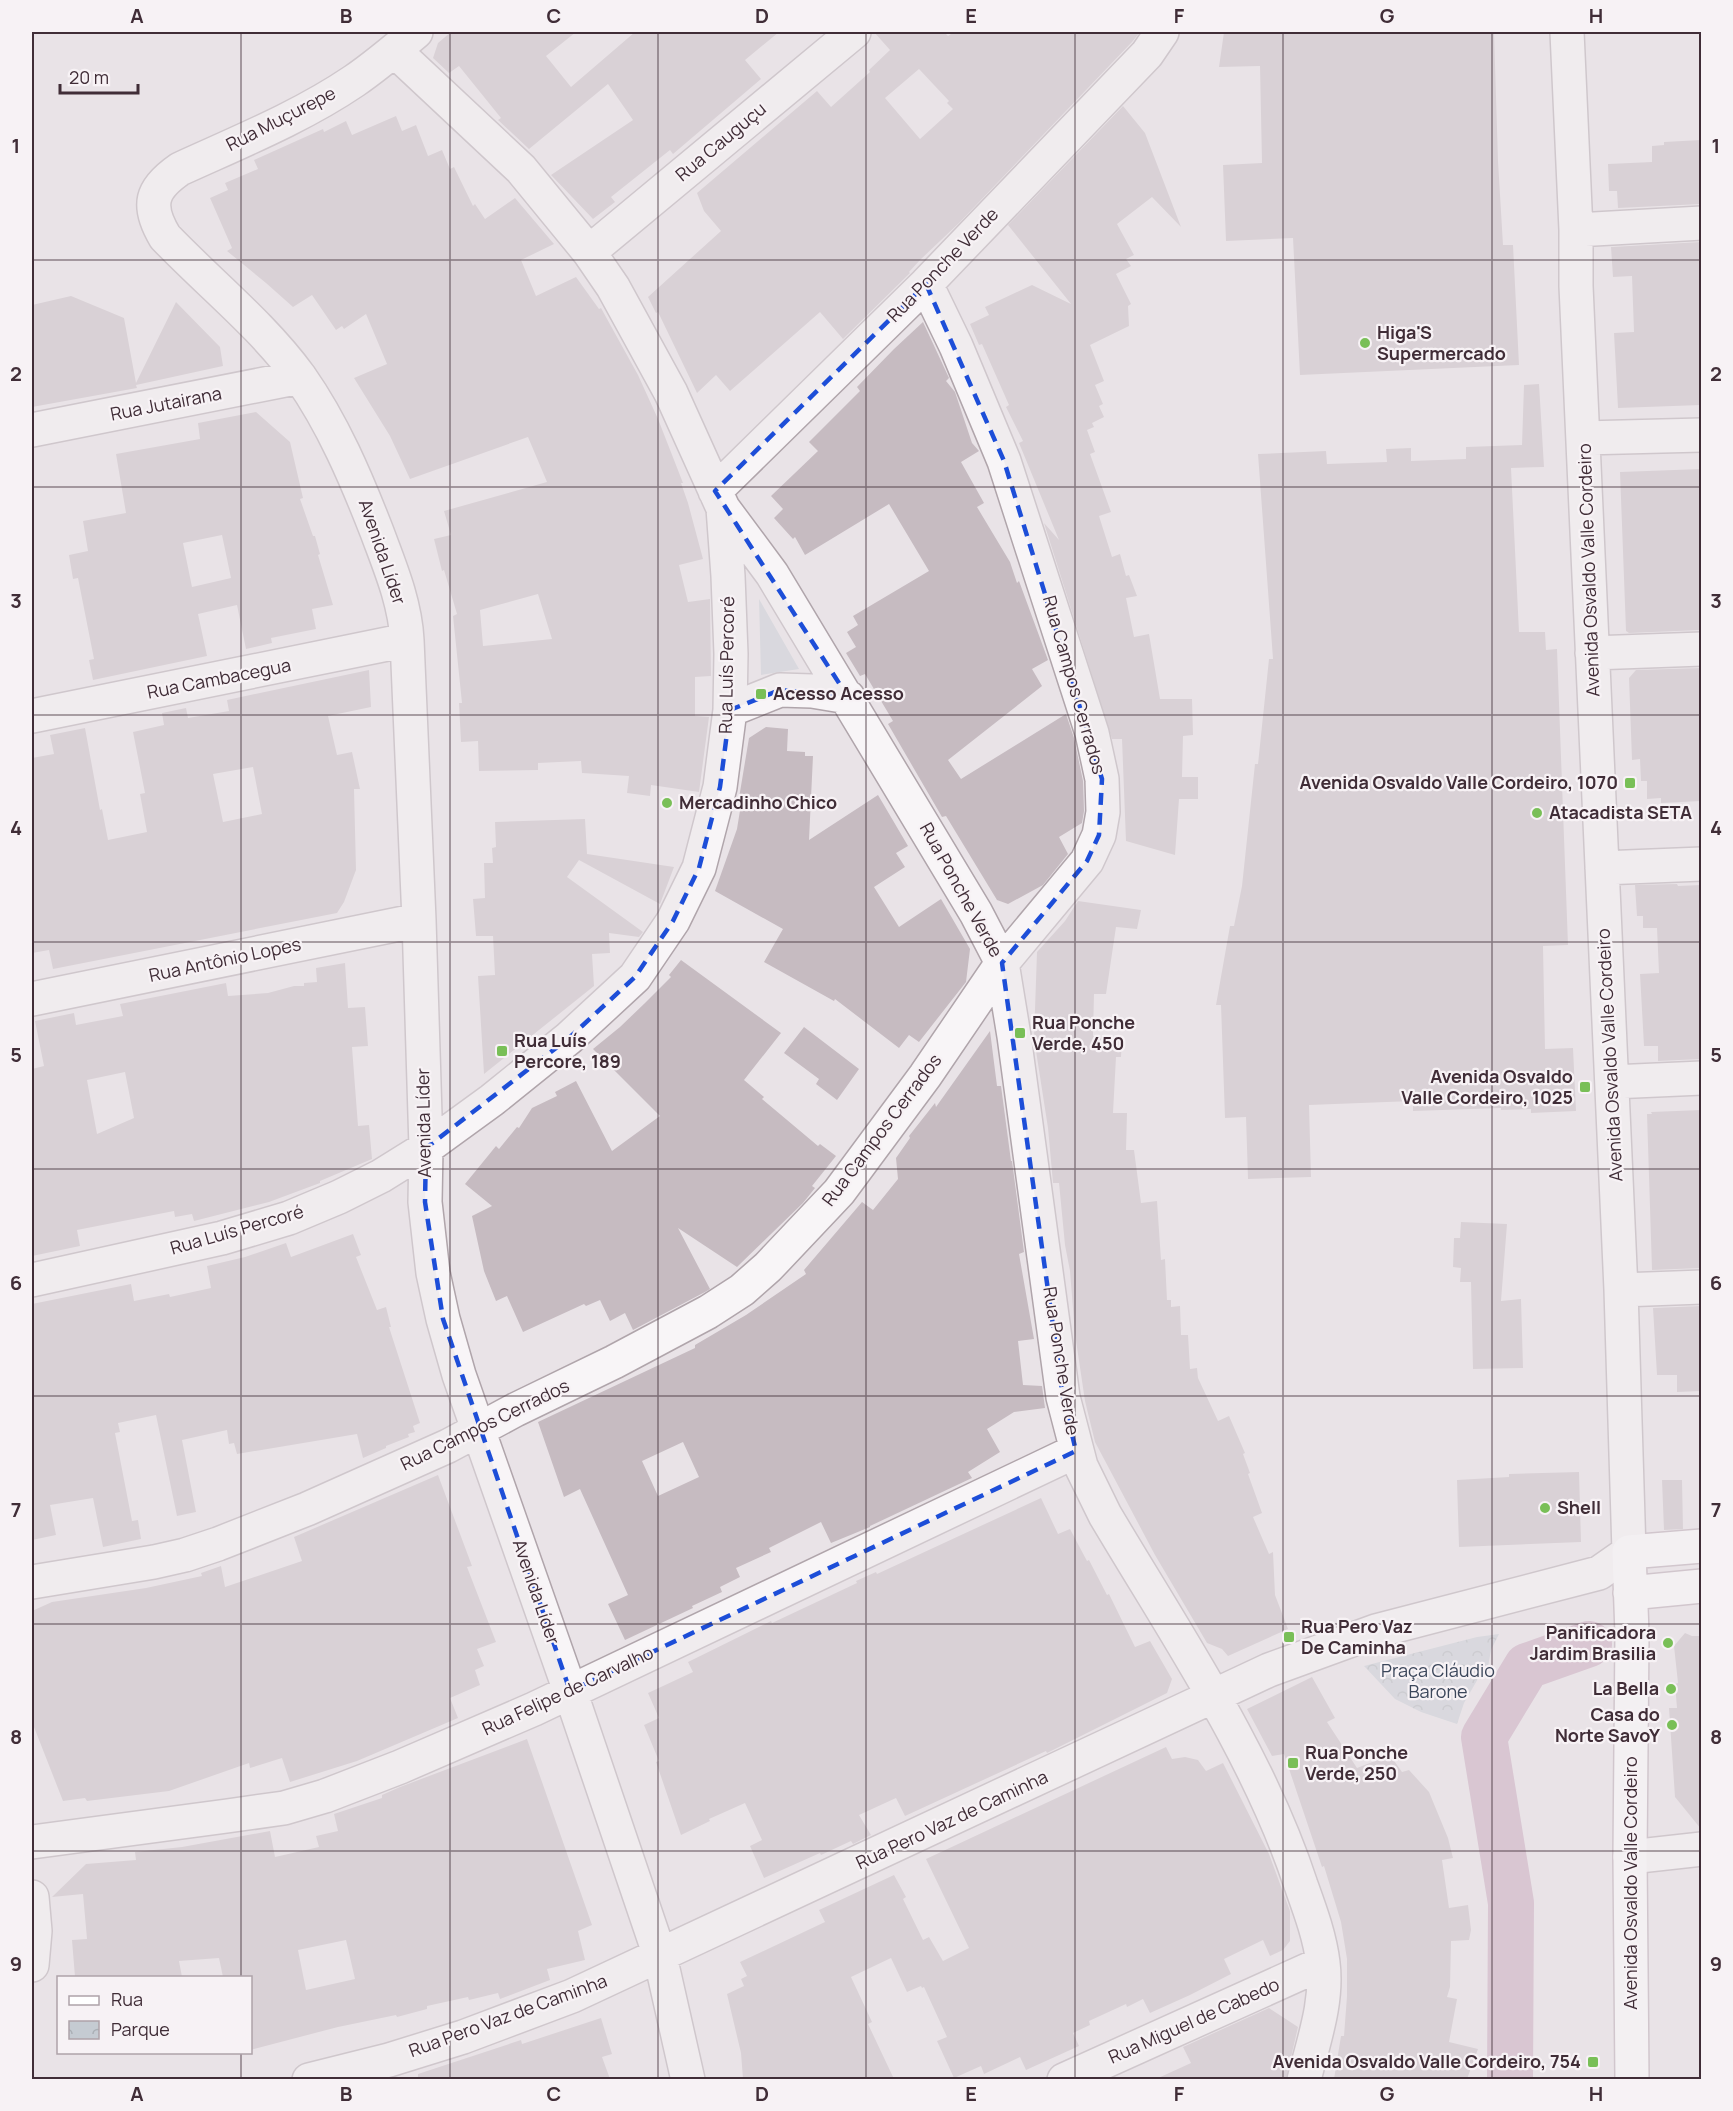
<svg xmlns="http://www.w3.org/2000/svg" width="1733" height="2111" font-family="Manrope,sans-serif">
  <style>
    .green { fill: #c5cbd2 }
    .park { fill: url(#park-crowns) }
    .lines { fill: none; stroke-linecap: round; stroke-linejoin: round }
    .river { stroke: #c5a2b9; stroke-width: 46 }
    .building { fill: #c6bbc1; fill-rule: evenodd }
    .minor-casing { stroke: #b0a5ab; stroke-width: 36 }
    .major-casing { stroke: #b4a3ad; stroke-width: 36 }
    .minor { stroke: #f8f5f7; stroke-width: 33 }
    .major { stroke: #fff; stroke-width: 33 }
    .marked { fill: none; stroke: #1d4ed8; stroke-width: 4.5; stroke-dasharray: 12 8; stroke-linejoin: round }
    .grid { fill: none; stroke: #402d37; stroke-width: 1.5; stroke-opacity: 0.55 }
    .poi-dot { fill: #79bf57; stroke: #f7f2f5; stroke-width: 2 }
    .labels { text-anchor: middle; stroke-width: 4.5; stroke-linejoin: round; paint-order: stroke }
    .street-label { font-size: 18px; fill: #402d37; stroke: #f7f2f5 }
    .poi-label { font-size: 18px; font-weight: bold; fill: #402d37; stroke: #f7f2f5; text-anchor: start }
    .park-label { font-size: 18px; fill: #3b465a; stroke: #f7f2f5 }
    .neatline { fill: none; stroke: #402d37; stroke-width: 2 }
    .grid-label { font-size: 20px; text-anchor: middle; font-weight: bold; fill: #402d37 }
  </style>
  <defs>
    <pattern id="park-crowns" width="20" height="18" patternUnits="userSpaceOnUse" patternTransform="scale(1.5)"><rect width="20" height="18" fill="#c5cbd2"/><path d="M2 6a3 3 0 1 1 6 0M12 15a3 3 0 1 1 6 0" fill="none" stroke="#aaafb5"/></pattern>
  </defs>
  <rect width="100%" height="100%" fill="#e9e3e7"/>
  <!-- green -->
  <path class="green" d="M759 599 799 669 761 675Z"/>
  <!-- park -->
  <path class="park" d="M1499 1634 1491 1650 1488 1667 1479 1677 1464 1703 1457 1724 1421 1712 1395 1699 1364 1666 1477 1637Z"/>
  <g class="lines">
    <!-- river -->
    <path class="river" d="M1510 2080 1511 1903 1484 1737 1527 1666 1589 1644"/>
  </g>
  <!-- building -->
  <path class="building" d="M451 32H576L546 56 571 87 635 32H779L745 60 761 79 673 154 670 150 611 197 615 202 593 219 551 175 633 120 608 84 529 149 498 120 501 118 459 66 449 73 433 58 438 43Z
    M874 32H944L948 36 954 32H1140L1132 42 959 223 920 260 909 272 910 273 843 339 820 312 730 391 716 375 697 393 658 312 656 313 648 297 721 231 704 211 697 193 817 91 831 107 870 72 869 70 890 50ZM919 69 949 101 947 103 953 109 920 139 885 98Z
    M1224 32H1494L1498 161 1503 245H1513L1519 365 1300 375 1293 238 1226 241 1223 165 1262 163 1260 66 1219 67Z
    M1123 106 1145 133 1181 227 1152 197 1117 224 1134 255 1126 259 1131 266 1116 274 1131 304 1128 306 1129 326 1090 345 1104 381 1095 385 1103 404 1099 406 1104 417 1092 423 1094 427 1087 430 1095 452 1090 454 1111 512 1099 516 1112 557 1120 554 1126 576 1129 575 1137 596 1126 598 1134 637 1149 634 1160 699H1192L1193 735 1183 736 1182 777H1198V799H1179L1175 855 1126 841 1122 739H1112L1044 523 1059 540 1019 443 1023 441 1006 407 1009 405 982 344 979 345 970 324 989 315 985 307 1032 285 1071 304 1008 225Z
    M396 116 402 131 416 125 428 156 442 150 450 169 454 167 473 206 475 204 485 219 515 198 554 244 521 260 536 296 576 277 599 309 601 308 638 375 658 419 683 483H681L688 503 703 559 679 565 688 602 710 599 711 676 695 677V716L709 717 699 792 651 785 650 796 627 793 629 776 582 773 581 761 538 763V770L479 771 478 741 461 742 459 703H462L453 616 457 614 444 570 442 571 434 539 451 535 444 511 547 482 528 437 410 479 390 436 354 378 387 364 366 314 344 329 342 326 336 330 312 295 293 307 266 283 227 251 232 248 210 198 228 190 225 183 258 169 254 160 323 129 324 132 346 121 352 135ZM538 594 552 639 483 646 480 610Z
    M1701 140V204L1618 208 1617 191H1609L1608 164 1652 162V146L1664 145V142Z
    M1701 242V405L1618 408 1614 333 1634 332 1632 276 1613 277 1611 247Z
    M71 296 124 318 136 383 176 302 220 347 223 366 136 385 137 388 32 407V305Z
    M923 322 949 378 946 381 955 392 972 443 979 451 961 462 984 503 977 507 1010 562 1017 583 1019 581 1048 660 1032 669 1042 686 948 760 961 779 1066 714 1074 738 1083 781 1084 811 1082 823 1059 837 1068 854 1043 885 1008 904 997 900 946 816 942 817 888 724 893 721 865 674 860 676 846 653 856 647 847 632 858 625 853 616 929 571 889 504 805 555 795 537 793 539 774 518 783 509 771 496 818 451 809 442 860 391 857 387 894 349Z
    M1539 384 1544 467 1511 468 1519 632H1545L1546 650 1557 649 1568 945 1543 946 1545 1049 1573 1048 1576 1111 1531 1113V1109L1501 1110V1108L1413 1111V1101L1309 1105 1311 1177 1248 1179 1246 1117 1225 1118 1221 1005H1216L1230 926H1234L1242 886 1255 764H1258L1269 659H1273L1258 454 1326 451 1327 464 1387 462 1386 449 1411 448V461L1466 459V447L1522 445 1524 385Z
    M256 412 290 442 303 498 300 499 313 536H315L320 554 318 555 333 605 312 609 316 629 271 638 272 643 246 649 237 605 198 614 207 656 93 680 89 660 94 659 78 578 73 579 69 555 88 551 83 521 126 513 116 454 200 439 198 423ZM222 535 231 578 192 587 183 543Z
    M1701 469V630L1629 633 1626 631 1620 472Z
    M1701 668V801L1661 803V798L1647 799V781H1641L1640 759 1632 760 1629 678 1636 670Z
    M369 670 371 707 328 716 337 755 352 752 360 789H354L356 870 344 902 337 913 53 969 49 950 32 953V758L54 754 50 735 85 728 100 810 102 809 108 840 147 832 140 794 145 793 133 732 164 725 162 713 186 708 188 718 229 711 227 700ZM253 767 262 814 223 822 213 774Z
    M766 727 788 729 787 751 805 752V756H813L809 840 878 795 908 846 896 853 905 867 874 887 899 927 941 899 970 949 966 982 919 1042 909 1035 899 1048 835 999 834 1001 764 962 783 929 715 891 737 829 742 798H739L749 738Z
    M585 819 587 854 674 867 660 904 579 860 567 877 643 932 639 937 609 933 610 953 592 954 594 986 484 1074 478 976 495 975 493 936H476L473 899 485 898 484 863H493L492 848 496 847 495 822Z
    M1677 884 1678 886 1701 885V1059L1658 1061V1046H1644L1640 974 1659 973 1657 928H1643V916H1637L1635 885Z
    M1078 901 1141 910 1137 929 1116 927 1106 994H1094L1093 1036 1122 1037 1121 1057H1116L1113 1113H1127L1126 1150H1134L1141 1203 1157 1201 1161 1260 1165 1259 1167 1300H1171V1307L1180 1306 1181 1335H1188L1190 1369 1197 1368 1198 1378 1218 1421 1229 1416 1245 1453 1243 1454 1250 1473 1248 1474 1262 1513 1253 1517 1269 1554 1273 1552 1275 1595 1288 1629 1228 1656 1222 1649 1207 1643 1155 1555 1095 1442 1085 1401 1075 1334 1070 1271 1065 1245 1059 1183H1053L1048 1128 1034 1038 1037 952 1065 921Z
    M681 960 781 1033 744 1080 764 1097 762 1099 818 1146 820 1144 836 1156 812 1186 815 1188 803 1203 737 1267 678 1228 710 1289 705 1292 633 1330 625 1313 610 1321 600 1300 586 1306 584 1304 523 1332 507 1296 496 1301 484 1271 472 1216 492 1206 465 1184 496 1146 499 1149 517 1127 519 1128 532 1108 557 1096 555 1092 576 1081 612 1151 660 1116 593 1049 620 1027 645 1003 671 977 669 975Z
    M345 963 348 1008 365 1007 368 1046 352 1047 358 1126 369 1125 372 1159 320 1181V1183L269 1202 194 1221 192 1214 175 1217 174 1211 77 1230 80 1246 32 1256V1069L44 1066 35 1021 74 1013 76 1025 123 1016 120 1004 226 983 228 996 268 993 294 986H304V983L317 982 316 968ZM125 1072 134 1118 97 1134 87 1080Z
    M804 1027 859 1069 837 1100 816 1084 819 1079 784 1053Z
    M990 1031 997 1086H1001L1011 1161H1012L1024 1252 1019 1254 1034 1339 1018 1341 1023 1385 1042 1386 1045 1408 1014 1412 987 1429 1000 1452 968 1472 972 1478 870 1526V1527L831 1543 821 1522 769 1548 771 1552 736 1568 740 1577 720 1587 722 1592 692 1606 693 1608 625 1640 608 1604 628 1595 580 1489 564 1497 538 1422 695 1348V1345L746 1315 806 1274 804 1270 862 1202 873 1210 898 1179 896 1158 910 1138 909 1136 935 1103 936 1107ZM683 1442 699 1477 658 1496 642 1461Z
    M1701 1110V1268L1652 1270 1647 1114H1652L1651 1112Z
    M1461 1222 1507 1224 1501 1301 1521 1299 1523 1368 1473 1369 1471 1282H1460L1461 1268 1453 1267 1454 1238H1460Z
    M353 1234 361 1255 356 1257 377 1310 386 1307 391 1327H389L420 1423 413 1426 415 1432 408 1434 409 1437 386 1446V1448L363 1458 357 1434 237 1454 234 1443 229 1444 227 1430 182 1440 196 1512 177 1516 156 1415 118 1423 120 1432 115 1433 132 1521 138 1520 141 1539 103 1547 93 1498 50 1505 56 1535 32 1540V1304L131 1284 134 1301 169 1294 170 1297 211 1288 207 1266 245 1257 286 1243 291 1257Z
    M1701 1306V1391L1677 1392V1375H1657L1653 1308Z
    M1579 1472 1581 1542 1459 1547 1457 1480 1509 1477V1474Z
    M438 1475 472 1566 467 1567 496 1642 477 1649 484 1666 475 1670 480 1685 450 1698 458 1718 357 1761 290 1782 282 1758 250 1768 249 1763 169 1791 87 1801 85 1798 63 1801 32 1722V1611L52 1602 146 1588 202 1576 201 1573 221 1566 225 1587 302 1561 294 1537Z
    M1662 1480H1682L1683 1529 1664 1530Z
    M1041 1498 1058 1534 1070 1529 1087 1561 1089 1560 1107 1595 1109 1594 1135 1647 1150 1641 1172 1679 1167 1693 1047 1753 1046 1751 905 1816 896 1798 859 1815 871 1835 853 1844 851 1841 821 1855 820 1853 764 1878 750 1846 762 1840 745 1803 709 1819 710 1821 681 1835 656 1762 659 1761 644 1725 659 1718 648 1693 693 1672 688 1662 771 1621 772 1623 857 1583 856 1581 876 1572 877 1574Z
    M1685 1633 1692 1636H1701V1829L1675 1797 1669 1708H1677L1675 1684 1678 1683 1674 1646Z
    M1312 1677 1335 1718 1327 1722 1357 1768 1390 1755 1402 1772 1409 1770 1429 1792 1448 1838 1453 1858 1442 1860 1449 1908 1468 1905 1471 1930 1469 1940 1451 1941 1450 1987 1447 1997 1457 1999 1449 2042 1478 2049 1467 2079H1334L1341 2036H1344L1347 1996V1959L1341 1922 1324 1866 1322 1867 1284 1754 1272 1756 1247 1709Z
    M527 1739 592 1925 578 1931 585 1960 547 1969 550 1980 500 1999 498 1993 469 2000 468 1997 427 2006V2009L397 2017 396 2015 338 2027 250 2050V1977H223L219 1958 179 1961 182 1977H75L72 1940 87 1939 83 1894 52 1897 86 1864 136 1860 135 1852 182 1847 270 1831 275 1857 319 1847 316 1836 338 1831 334 1814 382 1798V1795L400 1787ZM346 1940 355 1979 306 1990 298 1950Z
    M1166 1747 1172 1759 1185 1757 1198 1760 1206 1771 1223 1763 1269 1854 1290 1911V1941L1283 1950 1270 1956 1263 1940 1224 1959 1231 1974 1190 1995 1150 2013 1143 1999 1127 2007 1126 2004 1089 2021 1090 2025 1073 2033 1079 2046 1026 2070 1020 2057 984 2074 981 2066 954 2078 937 2041 947 2037 924 1987 922 1988 921 1986 907 1992 891 1958 851 1977 872 2022 868 2024 894 2079H743L741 2053 727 1994 744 1986 741 1979 747 1976 740 1962 825 1922 819 1910 894 1875 906 1897 903 1899 923 1940 929 1937 943 1961 969 1948 926 1859Z
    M1269 2008 1298 2027 1286 2079H1156L1191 2063 1183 2047Z
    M601 2018 612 2054 602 2057 610 2079H418V2074L521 2040 522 2044Z"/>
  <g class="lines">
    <defs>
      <path id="minor" d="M416 32C396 49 376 66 354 81 301 117 239 142 180 169 151 189 146 205 165 237 209 283 262 325 300 377 333 424 356 478 377 532 390 567 405 602 407 640L419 920 426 1148 425 1202 433 1273 443 1319 459 1375 570 1691 660 1956 688 2080
        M395 51 521 169 589 252 613 287 671 393 723 508 772 574 976 913 1002 963 1014 1036 1063 1397 1081 1466 1105 1515C1175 1633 1258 1754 1301 1885 1310 1910 1320 1937 1323 1963 1328 2003 1313 2042 1304 2080
        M1576 230 1702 223
        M589 252 854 32
        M32 430 300 377
        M1583 438 1702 435
        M715 491 926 284 1147 54 1162 32
        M1592 653 1702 649
        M730 710 780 690 812 691 848 697
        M32 716 407 640
        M1602 868 1702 864
        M32 999 419 920
        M1612 1082 1702 1078
        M32 1280 222 1238 289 1218 339 1197 381 1176 426 1148 492 1100 569 1038 635 977 673 921 699 868 720 787 730 710 731 654 728 576 723 508
        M1621 1290 1702 1287
        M32 1582 154 1562 185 1555 218 1544 307 1509 448 1446 515 1410 614 1362 708 1312 742 1290 768 1267 839 1192 925 1076 1002 963 1087 861 1099 835 1103 812 1102 779 1092 733 1004 461 956 346 926 284
        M32 1842 227 1816 284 1808 325 1796 400 1767 534 1709 1076 1451
        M1630 1857 1702 1849
        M32 1897 35 1931 32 1965
        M309 2080 389 2060 463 2037 572 1996 1269 1670 1376 1631 1599 1573 1629 1552 1621 1290 1576 286V230L1567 32
        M1064 2080 1323 1963"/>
      <path id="major" d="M1630 1593 1702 1586
        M1632 2080 1630 1857 1632 1634 1629 1552 1702 1546"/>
    </defs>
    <!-- minor casing -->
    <use href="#minor" class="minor-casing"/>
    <!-- major casing -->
    <use href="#major" class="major-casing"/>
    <!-- minor -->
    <use href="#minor" class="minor"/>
    <!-- major -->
    <use href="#major" class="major"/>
  </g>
  <!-- marked area -->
  <path d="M0 0H1733V2111H0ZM926 284 1004 461 1102 779 1099 835 1087 861 1002 963 1063 1397 1076 1451 570 1691 443 1319 425 1202 426 1148 569 1038 635 977 673 921 699 868 720 787 730 710 780 690 848 697 715 491Z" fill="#e9e3e7" fill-opacity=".55" fill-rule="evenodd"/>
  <path class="marked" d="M926 284 1004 461 1102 779 1099 835 1087 861 1002 963 1063 1397 1076 1451 570 1691 443 1319 425 1202 426 1148 569 1038 635 977 673 921 699 868 720 787 730 710 780 690 848 697 715 491Z"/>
  <!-- grid -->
  <path class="grid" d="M241 32V1978M450 32V2080M658 32V2080M866 32V2080M1075 32V2080M1283 32V2080M1492 32V2080M32 260H1702M32 487H1702M32 715H1702M32 942H1702M32 1169H1702M32 1396H1702M32 1624H1702M32 1851H1702M241 2052V2080"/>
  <!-- markers -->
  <g class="poi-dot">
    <circle cx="1365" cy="343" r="6"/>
    <rect x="755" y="688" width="12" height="12" rx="3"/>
    <rect x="1624" y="777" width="12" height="12" rx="3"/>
    <circle cx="667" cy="803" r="6"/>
    <circle cx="1537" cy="813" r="6"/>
    <rect x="1014" y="1027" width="12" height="12" rx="3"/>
    <rect x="496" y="1045" width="12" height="12" rx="3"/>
    <rect x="1579" y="1081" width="12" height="12" rx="3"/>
    <circle cx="1545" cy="1508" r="6"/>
    <rect x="1283" y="1631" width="12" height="12" rx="3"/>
    <circle cx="1668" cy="1643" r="6"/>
    <circle cx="1671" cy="1689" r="6"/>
    <circle cx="1672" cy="1725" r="6"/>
    <rect x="1287" y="1757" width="12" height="12" rx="3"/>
    <rect x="1587" y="2056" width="12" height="12" rx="3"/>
  </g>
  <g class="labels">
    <!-- street labels -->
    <g class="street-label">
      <text transform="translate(281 119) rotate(-27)" y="6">Rua Muçurepe</text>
      <text transform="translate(721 142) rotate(-40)" y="6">Rua Cauguçu</text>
      <text transform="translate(943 265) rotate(-46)" y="6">Rua Ponche Verde</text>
      <text transform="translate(166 404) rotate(-11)" y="6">Rua Jutairana</text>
      <text transform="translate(382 552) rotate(71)" y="6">Avenida Líder</text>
      <text transform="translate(1589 570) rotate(-92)" y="6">Avenida Osvaldo Valle Cordeiro</text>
      <text transform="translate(727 665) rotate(-89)" y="6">Rua Luís Percoré</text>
      <text transform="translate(219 679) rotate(-11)" y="6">Rua Cambacegua</text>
      <text transform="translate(1074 685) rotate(74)" y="6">Rua Campos Cerrados</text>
      <text transform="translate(961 890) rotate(61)" y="6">Rua Ponche Verde</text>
      <text transform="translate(225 960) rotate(-12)" y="6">Rua Antônio Lopes</text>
      <text transform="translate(1610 1055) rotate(-93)" y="6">Avenida Osvaldo Valle Cordeiro</text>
      <text transform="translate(424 1123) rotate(-91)" y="6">Avenida Líder</text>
      <text transform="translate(882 1130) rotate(-53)" y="6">Rua Campos Cerrados</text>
      <text transform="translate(237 1230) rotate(-16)" y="6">Rua Luís Percoré</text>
      <text transform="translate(1061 1361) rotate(81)" y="6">Rua Ponche Verde</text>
      <text transform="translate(485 1425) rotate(-26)" y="6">Rua Campos Cerrados</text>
      <text transform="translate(536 1592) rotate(71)" y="6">Avenida Líder</text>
      <text transform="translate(568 1691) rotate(-25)" y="6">Rua Felipe de Carvalho</text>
      <text transform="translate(952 1820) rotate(-25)" y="6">Rua Pero Vaz de Caminha</text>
      <text transform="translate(1631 1883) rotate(-90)" y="6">Avenida Osvaldo Valle Cordeiro</text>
      <text transform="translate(508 2016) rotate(-20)" y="6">Rua Pero Vaz de Caminha</text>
      <text transform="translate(1194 2021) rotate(-24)" y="6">Rua Miguel de Cabedo</text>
    </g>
    <!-- poi labels -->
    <g class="poi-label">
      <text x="1377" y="339">Higa'S<tspan x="1377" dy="21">Supermercado</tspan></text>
      <text x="773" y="700">Acesso Acesso</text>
      <text x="1618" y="789" text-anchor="end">Avenida Osvaldo Valle Cordeiro, 1070</text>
      <text x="679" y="809">Mercadinho Chico</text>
      <text x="1549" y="819">Atacadista SETA</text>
      <text x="1032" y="1029">Rua Ponche<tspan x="1032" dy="21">Verde, 450</tspan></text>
      <text x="514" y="1047">Rua Luís<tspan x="514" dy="21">Percore, 189</tspan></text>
      <text x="1573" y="1083" text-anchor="end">Avenida Osvaldo<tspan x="1573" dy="21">Valle Cordeiro, 1025</tspan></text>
      <text x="1557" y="1514">Shell</text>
      <text x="1301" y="1633">Rua Pero Vaz<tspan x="1301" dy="21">De Caminha</tspan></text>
      <text x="1656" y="1639" text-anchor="end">Panificadora<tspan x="1656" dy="21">Jardim Brasilia</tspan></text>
      <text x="1659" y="1695" text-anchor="end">La Bella</text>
      <text x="1660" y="1721" text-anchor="end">Casa do<tspan x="1660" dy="21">Norte SavoY</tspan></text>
      <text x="1305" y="1759">Rua Ponche<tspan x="1305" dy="21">Verde, 250</tspan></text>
      <text x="1581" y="2068" text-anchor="end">Avenida Osvaldo Valle Cordeiro, 754</text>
    </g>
    <!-- park labels -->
    <g class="park-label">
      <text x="1438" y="1677">Praça Cláudio<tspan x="1438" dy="21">Barone</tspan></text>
    </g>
  </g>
  <!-- border -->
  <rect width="1733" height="2111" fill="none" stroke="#f7f2f5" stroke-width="66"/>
  <!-- legend -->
  <rect x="57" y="1976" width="195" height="78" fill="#f7f2f5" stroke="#aea3a9" stroke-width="1.5"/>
  <rect x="69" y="1996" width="30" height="9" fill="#ffffff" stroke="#aea3a9" stroke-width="1.5"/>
  <text x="111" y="2006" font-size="18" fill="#402d37">Rua</text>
  <rect x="69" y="2021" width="30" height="18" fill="url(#park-crowns)" stroke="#aea3a9" stroke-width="1.5"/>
  <text x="111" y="2036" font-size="18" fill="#402d37">Parque</text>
  <!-- scale -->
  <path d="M60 84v9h78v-9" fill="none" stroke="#402d37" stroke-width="3"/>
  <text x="69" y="84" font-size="18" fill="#402d37" stroke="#f7f2f5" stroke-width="4.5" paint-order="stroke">20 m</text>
  <rect x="33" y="33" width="1667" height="2045" class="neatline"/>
  <g class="grid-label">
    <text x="137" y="23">A</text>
    <text x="346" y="23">B</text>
    <text x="554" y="23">C</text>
    <text x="762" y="23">D</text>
    <text x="971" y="23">E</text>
    <text x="1179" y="23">F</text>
    <text x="1387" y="23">G</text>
    <text x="1596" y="23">H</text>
    <text x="16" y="153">1</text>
    <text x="1716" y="153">1</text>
    <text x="16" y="381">2</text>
    <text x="1716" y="381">2</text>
    <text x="16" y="608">3</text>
    <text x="1716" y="608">3</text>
    <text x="16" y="835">4</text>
    <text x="1716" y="835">4</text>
    <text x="16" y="1062">5</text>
    <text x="1716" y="1062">5</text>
    <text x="16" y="1290">6</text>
    <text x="1716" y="1290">6</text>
    <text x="16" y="1517">7</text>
    <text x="1716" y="1517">7</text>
    <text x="16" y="1744">8</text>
    <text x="1716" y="1744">8</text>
    <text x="16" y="1971">9</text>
    <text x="1716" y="1971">9</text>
    <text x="137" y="2101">A</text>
    <text x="346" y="2101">B</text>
    <text x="554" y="2101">C</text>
    <text x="762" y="2101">D</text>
    <text x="971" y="2101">E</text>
    <text x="1179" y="2101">F</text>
    <text x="1387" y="2101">G</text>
    <text x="1596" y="2101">H</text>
  </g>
</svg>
